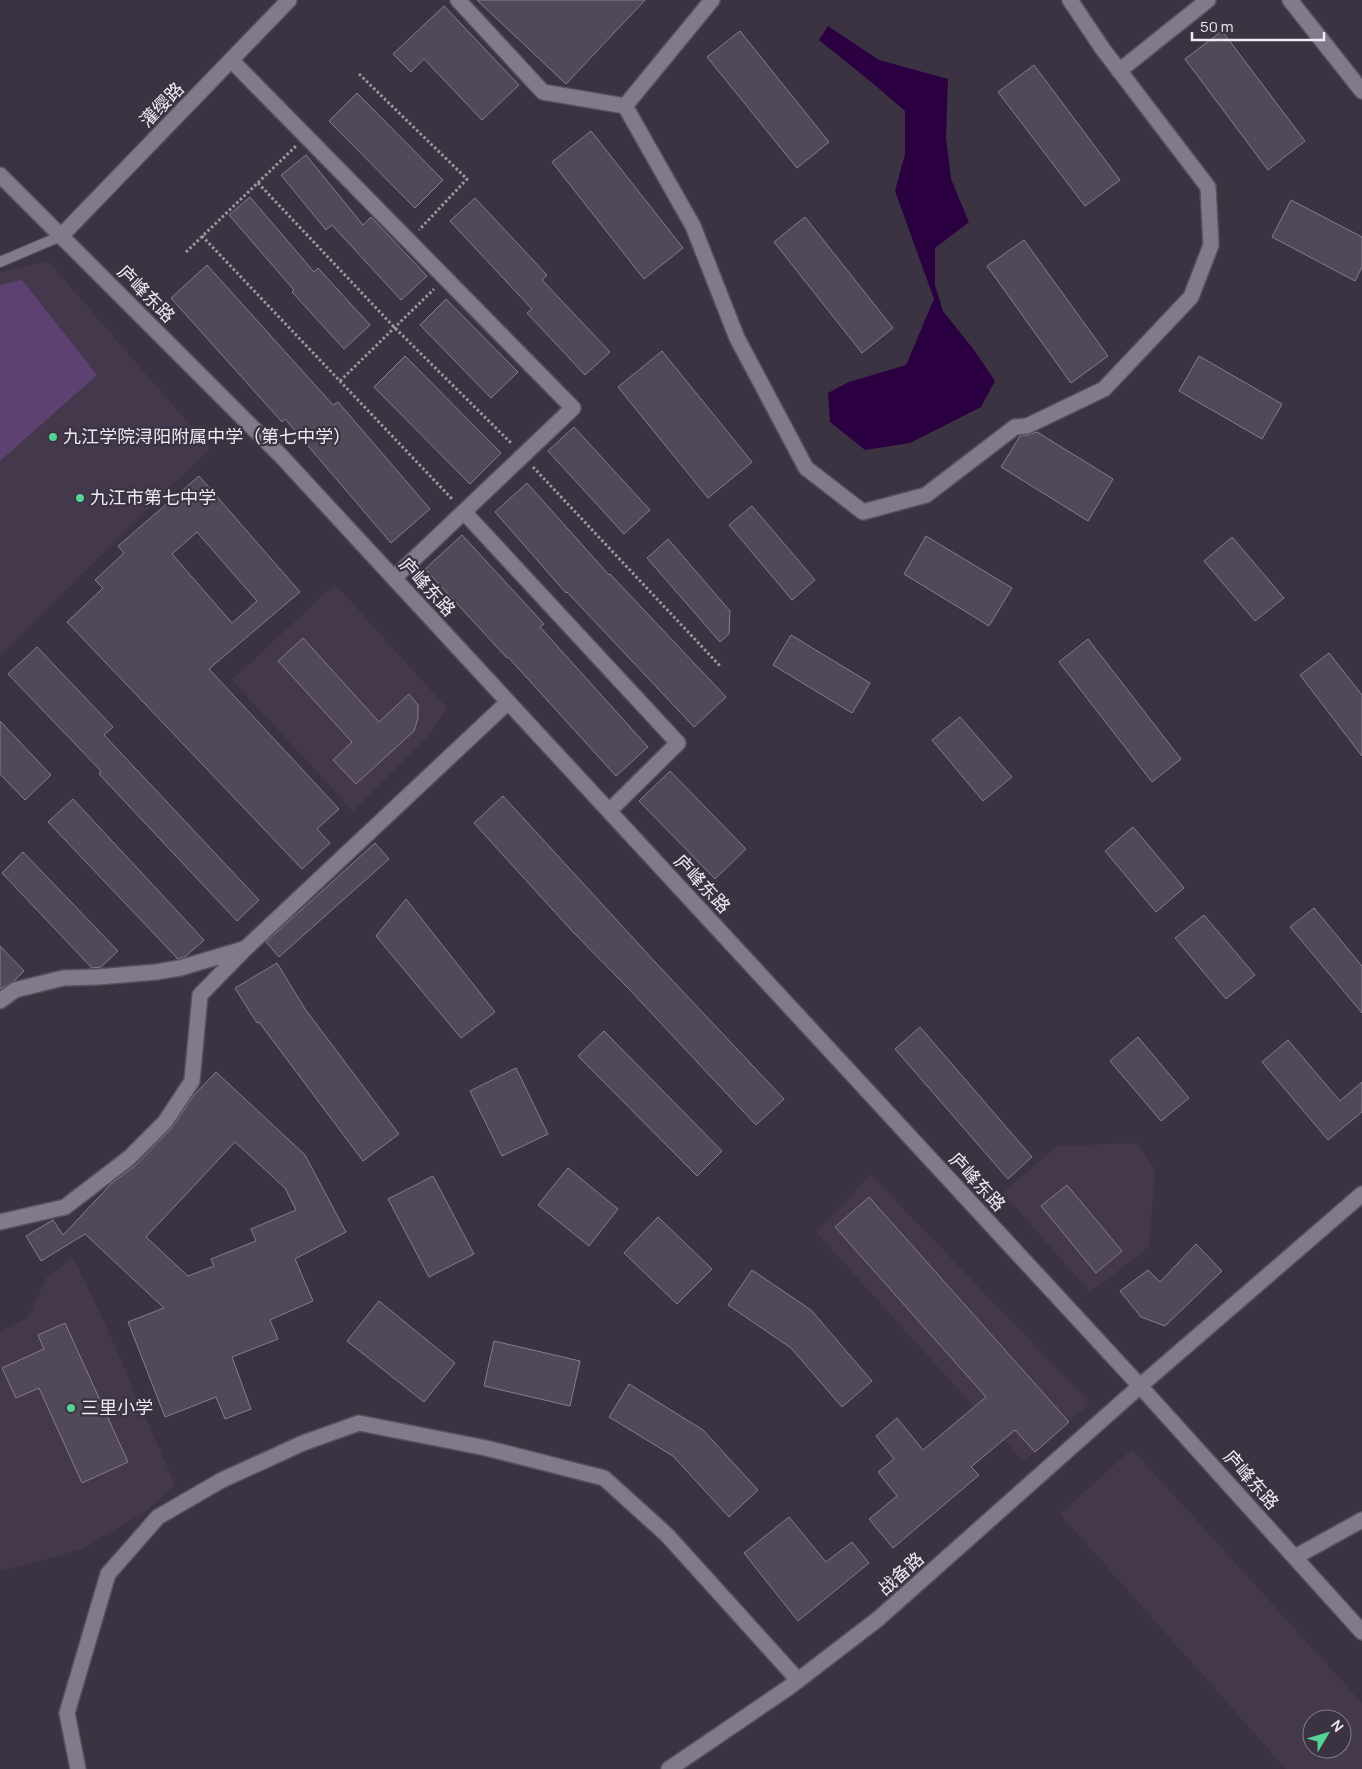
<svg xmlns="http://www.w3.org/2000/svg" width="1362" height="1769" font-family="Manrope,'Noto Sans SC',sans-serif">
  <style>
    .built { fill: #44384d; fill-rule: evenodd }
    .green { fill: #5d4271 }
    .water { fill: #2a0041 }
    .building { fill: #514858; stroke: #867c8e; fill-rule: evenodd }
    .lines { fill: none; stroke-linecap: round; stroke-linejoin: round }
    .lane-casing { stroke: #57505d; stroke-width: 12 }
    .street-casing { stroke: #57505d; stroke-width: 18 }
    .secondary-casing { stroke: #57505d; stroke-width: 18 }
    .path { stroke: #9d96a3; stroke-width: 3; stroke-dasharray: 2.5 2.5; stroke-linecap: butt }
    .lane { stroke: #82798a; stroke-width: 10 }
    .street { stroke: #82798a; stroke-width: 15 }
    .secondary { stroke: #82798a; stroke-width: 15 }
    .poi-dot { fill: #53d396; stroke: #3b3342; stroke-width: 2 }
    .labels { text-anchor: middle; stroke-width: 4.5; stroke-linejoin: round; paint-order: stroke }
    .street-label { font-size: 18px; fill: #efeaf4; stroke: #3b3342 }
    .poi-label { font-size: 18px; fill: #efeaf4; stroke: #3b3342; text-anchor: start }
  </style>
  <rect width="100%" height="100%" fill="#3b3342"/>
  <!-- built -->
  <path class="built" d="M48 261 210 448 0 655V273Z
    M335 584 447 708 431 733 353 811 232 680Z
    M1138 1143 1155 1170 1149 1247 1090 1292 1003 1193 1057 1146Z
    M871 1175 1090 1403 1024 1462 816 1232Z
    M73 1257 105 1324 175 1485 145 1512 80 1550 0 1571V1331L28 1318 46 1278Z
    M1132 1449 1362 1703V1769H1286L1060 1514ZM1312 1719H1342V1749H1312Z"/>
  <!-- green -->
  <path class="green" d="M22 280 97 375 0 461V285Z"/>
  <!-- water -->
  <path class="water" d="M828 26 879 60 948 79 946 138 951 179 969 222 935 248V285L943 311 974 350 995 381 981 407 910 443 865 450 830 422 828 393 849 382 906 365 934 299 895 191 905 154V111L870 81 819 40Z"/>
  <!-- building -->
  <path class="building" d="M477 0H645L566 84Z
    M444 6 519 85 482 120 424 59 411 72 393 54Z
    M740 31 829 142 797 168 707 57Z
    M1222 31 1305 141 1268 170 1185 59Z
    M1034 65 1120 180 1085 206 998 92Z
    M357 93 443 180 415 208 329 121Z
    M591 131 683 248 644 279 552 162Z
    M306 155 363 225 371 217 427 276 401 300 332 225 326 230 281 175Z
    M250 197 314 272 318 268 370 325 344 349 292 292 294 290 229 215Z
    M475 198 547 275 542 280 610 352 585 375 527 313 532 309 450 221Z
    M1291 200 1362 237V267L1355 281 1272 237Z
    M805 217 893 328 862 353 774 242Z
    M1024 240 1108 356 1071 383 987 266Z
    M207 265 333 405 338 402 430 509 391 543 285 419 282 422 171 298Z
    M446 299 518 372 491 398 420 325Z
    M662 351 752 462 708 498 618 387Z
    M405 356 501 453 470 484 374 387Z
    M1199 356 1282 404 1262 439 1179 391Z
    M574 427 650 510 624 534 548 451Z
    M1037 432 1113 479 1088 521 1001 467 1020 436 1028 435Z
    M199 476 300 592 209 669 339 809 317 829 330 843 302 869 67 622 103 588 95 580 124 553 118 546ZM197 532 257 601 232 623 172 554Z
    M527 483 609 575 610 574 726 697 694 727 567 592 566 593 495 512Z
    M752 506 815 580 792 600 729 525Z
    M462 535 544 624 540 627 648 747 616 776 508 657 507 658 425 569Z
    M926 536 1012 588 989 626 904 574Z
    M1232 537 1284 598 1255 621 1204 561Z
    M668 539 730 611 729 634 720 642 647 558Z
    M791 635 870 683 852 713 773 665Z
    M303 638 379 722 409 694 418 705V718L414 731 356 784 333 760 352 742 278 661Z
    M1088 639 1181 759 1152 782 1059 662Z
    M37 647 113 727 104 735 259 900 237 921 99 774 101 771 8 674Z
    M1329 653 1362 695V756L1300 675Z
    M960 717 1012 777 983 801 932 740Z
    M0 721 51 775 25 800 0 774Z
    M670 771 746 849 715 879 639 801Z
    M503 796 656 963 784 1099 756 1125 629 989 572 931 474 823Z
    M73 799 204 940 186 956 178 959 48 822Z
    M1133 827 1184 888 1156 912 1105 851Z
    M375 843 389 859 279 957 266 942Z
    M23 852 118 951 101 967 92 968 2 873Z
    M406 899 495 1012 461 1038 376 936Z
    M1314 908 1362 966V1013L1290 927Z
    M1204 915 1255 975 1226 999 1175 938Z
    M0 946 24 971 14 981 0 989Z
    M277 963 305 1009 399 1134 363 1161 259 1022 257 1023 235 988Z
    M920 1027 1032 1157 1008 1179 895 1049Z
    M604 1031 722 1151 697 1176 578 1056Z
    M1138 1037 1189 1098 1161 1121 1110 1061Z
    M1288 1040 1340 1101 1362 1082V1112L1328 1140 1262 1062Z
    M516 1068 548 1134 502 1156 470 1091Z
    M216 1072 305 1155 346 1232 295 1259 313 1301 270 1320 278 1339 232 1357 251 1409 225 1419 216 1397 165 1417 128 1322 164 1308 85 1234 41 1261 26 1236 53 1220 63 1235 112 1183 136 1165 172 1128 194 1095ZM235 1142 285 1188 296 1210 251 1229 256 1241 211 1259 214 1266 188 1276 146 1237Z
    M568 1168 618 1209 589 1246 538 1205Z
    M433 1176 474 1254 429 1277 388 1199Z
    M1067 1185 1122 1251 1096 1273 1041 1206Z
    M869 1197 1069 1422 1035 1452 1015 1430 971 1467 979 1475 893 1548 869 1519 897 1496 878 1472 894 1459 876 1436 897 1418 923 1450 986 1397 835 1227Z
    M658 1217 712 1269 677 1304 624 1253Z
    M1196 1244 1222 1271 1165 1326 1141 1317 1120 1291 1148 1270 1160 1282Z
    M752 1270 811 1310 872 1381 842 1407 791 1348 728 1305Z
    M379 1301 455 1363 424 1402 347 1341Z
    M65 1323 128 1462 82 1483 39 1388 16 1398 2 1368 44 1349 38 1335Z
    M494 1341 580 1361 570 1406 484 1386Z
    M629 1384 703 1430 758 1490 729 1517 673 1456 609 1417Z
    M789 1517 826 1562 852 1542 869 1563 798 1621 744 1553Z"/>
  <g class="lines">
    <defs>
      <path id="lane" d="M0 262 61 236"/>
      <path id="street" d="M458 0 543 92 625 106
        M231 60 573 408 394 578
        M1119 71 1208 0
        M625 106 693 226 737 338 806 468 863 512 926 495 1015 427 1027 426 1104 389 1191 297 1211 245 1208 187 1102 48 1070 0
        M625 106 712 0
        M61 236 289 0
        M464 512 678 743 609 811
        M0 1001 15 990 63 978 98 977 156 972 180 968 244 949
        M0 1222 65 1207 129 1158 165 1122 192 1081 200 995 245 949 508 702
        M1295 1557 1362 1520
        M78 1769 67 1713 108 1574 158 1517 222 1480 303 1443 359 1423 486 1448 604 1478 667 1535 798 1680"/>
      <path id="secondary" d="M1290 0 1362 91
        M0 175 282 457 1140 1386 1362 1632
        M669 1769 788 1688 878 1619 1140 1386 1362 1194"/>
    </defs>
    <!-- lane casing -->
    <use href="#lane" class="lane-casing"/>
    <!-- street casing -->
    <use href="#street" class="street-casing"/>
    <!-- secondary casing -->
    <use href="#secondary" class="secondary-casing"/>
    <!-- path -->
    <path class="path" d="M359 74 467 179 419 230
      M258 183 395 328 512 444
      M202 236 453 500
      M186 252 296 146
      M340 381 434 289
      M533 467 721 667"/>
    <!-- lane -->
    <use href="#lane" class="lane"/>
    <!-- street -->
    <use href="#street" class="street"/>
    <!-- secondary -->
    <use href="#secondary" class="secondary"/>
  </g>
  <!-- markers -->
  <g class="poi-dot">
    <circle cx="53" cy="437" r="5"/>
    <circle cx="80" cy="498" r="5"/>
    <circle cx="71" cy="1408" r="5"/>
  </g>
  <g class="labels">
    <!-- street labels -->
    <g class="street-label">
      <text transform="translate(162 105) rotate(-46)" y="6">灌缨路</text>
      <text transform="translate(146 294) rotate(45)" y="6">庐峰东路</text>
      <text transform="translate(427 587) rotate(47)" y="6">庐峰东路</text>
      <text transform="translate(702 884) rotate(47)" y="6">庐峰东路</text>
      <text transform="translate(977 1182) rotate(47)" y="6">庐峰东路</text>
      <text transform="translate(1251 1480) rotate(48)" y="6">庐峰东路</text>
      <text transform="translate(901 1574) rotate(-42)" y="6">战备路</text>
    </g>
    <!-- poi labels -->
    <g class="poi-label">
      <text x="63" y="443">九江学院浔阳附属中学（第七中学）</text>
      <text x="90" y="504">九江市第七中学</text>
      <text x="81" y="1414">三里小学</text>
    </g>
  </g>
  <!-- north arrow -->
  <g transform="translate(1327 1734) rotate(52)"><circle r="24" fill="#3b3342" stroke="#837c89"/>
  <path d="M0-4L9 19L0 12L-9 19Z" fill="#53d396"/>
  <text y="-8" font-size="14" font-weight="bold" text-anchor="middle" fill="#efeaf4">N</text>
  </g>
  <!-- scale -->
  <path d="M1192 32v8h132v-8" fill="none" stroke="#efeaf4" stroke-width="2.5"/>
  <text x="1200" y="32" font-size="15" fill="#efeaf4" stroke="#3b3342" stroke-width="4" paint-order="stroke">50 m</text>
</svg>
